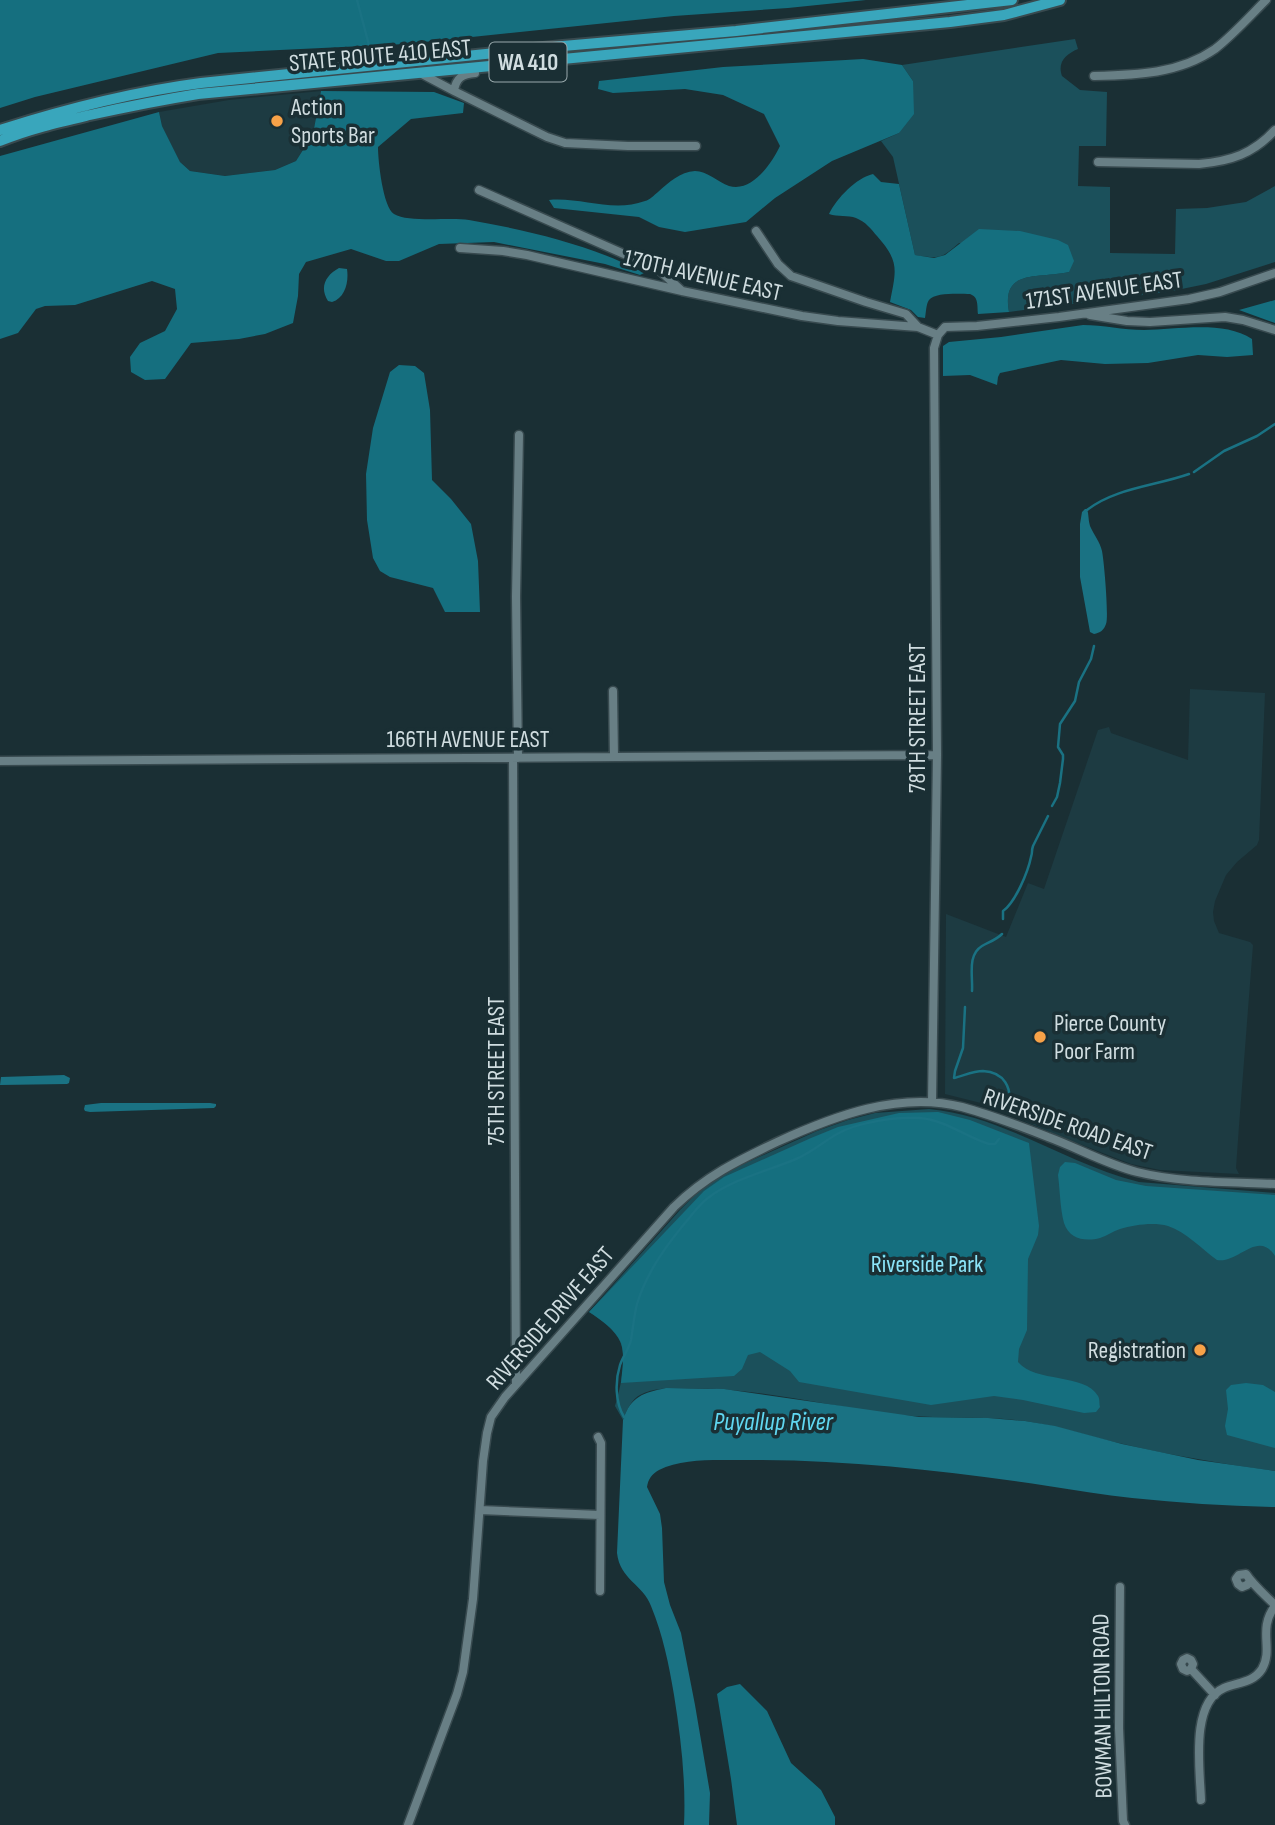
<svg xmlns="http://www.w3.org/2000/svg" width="1275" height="1825" font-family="'Sofia Sans Condensed',sans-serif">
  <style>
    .built { fill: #1d3b42 }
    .green { fill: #1b505b }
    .forest { fill: #156f7f }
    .water { fill: #1a7283 }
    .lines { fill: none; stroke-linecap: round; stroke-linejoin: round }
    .stream { stroke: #1a7283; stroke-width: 2.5 }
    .minor-casing { stroke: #384a4f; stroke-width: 11 }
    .highway-casing { stroke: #384a4f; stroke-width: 14 }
    .minor { stroke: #687f85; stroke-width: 8 }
    .highway { stroke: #39a6bc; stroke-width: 10 }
    .poi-dot { fill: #f7a248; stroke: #1a2f34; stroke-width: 2.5 }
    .labels { text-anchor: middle; stroke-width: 7; stroke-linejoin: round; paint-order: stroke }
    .shield { fill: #1a2f34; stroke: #99a9ac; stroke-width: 2 }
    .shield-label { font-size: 23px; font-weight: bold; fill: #d0dde0 }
    .street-label { font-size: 24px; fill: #d0dde0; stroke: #1a2f34 }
    .poi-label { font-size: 24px; fill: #d0dde0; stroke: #1a2f34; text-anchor: start }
    .park-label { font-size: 24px; fill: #8be4f8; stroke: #1a2f34 }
    .water-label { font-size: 26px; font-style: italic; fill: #60d7f1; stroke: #1a2f34 }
  </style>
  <rect width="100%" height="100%" fill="#1a2f34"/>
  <!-- built -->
  <path class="built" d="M321 91 313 134 296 161 275 170 225 176 190 171 180 162 162 126 159 112 229 100Z
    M1190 689 1265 693 1259 840 1257 845 1237 862 1226 875 1215 901 1213 912 1214 921 1219 933 1250 942 1253 945 1239 1126 1236 1168 1239 1174 1160 1170 1131 1164 1059 1136 985 1104 945 1094 946 914 1006 937 1028 883 1044 889 1098 730 1109 727 1111 733 1188 760Z"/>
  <!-- green -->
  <path class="green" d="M1075 39 1078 49C1066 54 1057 62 1062 76L1080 90 1107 92 1106 146H1079L1078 186 1110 187V253L1175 254 1176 209 1207 208 1246 202 1275 186V262L1206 284 1167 292 1009 312C1001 268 1038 279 1069 272L959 243C941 259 939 259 915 255L893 157 881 141 899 133 913 81 902 65Z
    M929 1109C1004 1116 1066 1164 1139 1182L1275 1193V1471C1224 1464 1174 1456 1123 1444 1091 1437 1059 1426 1025 1421 978 1415 930 1420 882 1413 816 1403 749 1387 682 1388 669 1388 652 1388 640 1395 632 1399 626 1411 623 1420L615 1406C620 1389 627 1361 621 1344 617 1331 600 1319 589 1312L680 1210 698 1192 721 1174 817 1131 848 1120 875 1113Z"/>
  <!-- forest -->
  <path class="forest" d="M0 0H866L788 8 674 16 405 44 218 53 35 97 0 108Z
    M863 59 902 65 913 81 914 114 899 133 832 161 775 198 746 222 685 232 659 227 639 217 554 208 549 200C581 197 613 213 645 201 650 200 654 195 658 192 669 182 680 172 695 171 707 171 718 182 729 186 752 193 772 163 780 146L764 114 723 95 685 89 613 93 598 89 599 81 723 67Z
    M321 91 434 92 464 103 463 113 411 119 378 147C378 161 383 207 394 214 409 223 450 217 469 220 527 230 592 245 644 273L640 275 605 264 494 242 439 244 399 261H386L351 249 306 262 299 274 298 296 293 323 265 334 239 339 191 343 165 379 145 380 131 372 130 357 140 343 165 331 177 309 175 289 152 281 75 305 45 306 36 309 18 333 0 339V156L159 112 162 126 180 162 190 171 225 176 275 170 296 161 313 134Z
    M873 174 881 182 899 184 915 255 934 258 945 255 979 229 1020 231 1058 240 1068 245 1074 261 1069 272C1038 279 1001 268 1009 312L978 314C977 306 979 297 970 294 961 294 935 292 929 300 926 304 926 313 925 318L918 317 911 310 890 302C896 270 900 262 877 236 871 229 866 222 856 218 848 215 838 217 829 214 837 198 856 178 873 174Z
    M1275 300V323L1239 310Z
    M1083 325C1103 325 1123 330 1144 330 1176 330 1223 320 1252 339L1253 355 1227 357 1198 355 1148 363 1105 364 1061 360 1000 373 998 377 997 385 970 375 943 376V346L949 342 1001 337Z
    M399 365 415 366 424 373 430 410 432 480 451 499 471 524 478 561 480 612H445L433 588 390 577 380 571 373 558 367 520 366 474 373 428 390 372Z
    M938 1112 970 1120 1029 1143 1039 1226 1038 1235 1028 1259 1027 1330 1019 1349 1018 1362C1035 1383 1085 1373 1098 1396 1100 1399 1099 1403 1100 1407L1096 1412 1084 1413 1023 1400 994 1396 931 1405 799 1382 790 1371 760 1352 748 1355 742 1369 734 1376 621 1383C622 1371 625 1355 621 1343 616 1330 600 1319 589 1312L704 1191 724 1177 811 1138 838 1127 899 1113Z
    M1065 1162 1075 1163 1116 1180 1146 1186 1275 1195V1256C1258 1229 1238 1264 1217 1260 1202 1249 1186 1232 1168 1226 1153 1222 1134 1225 1120 1229 1113 1231 1107 1236 1100 1238 1085 1242 1069 1239 1064 1223 1060 1208 1060 1190 1058 1175L1060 1167Z
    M1246 1383 1263 1385 1275 1392V1448L1227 1435 1225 1426 1228 1409 1226 1390 1231 1385Z
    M740 1684 767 1711 791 1763 821 1790 835 1817V1825H737L731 1779 717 1694 727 1687Z"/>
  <!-- water -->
  <path class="water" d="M339 268 347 269C349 282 345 298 332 302L328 301C319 287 326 275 339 268Z
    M1085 509H1087C1089 514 1088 520 1090 526 1094 535 1100 542 1102 551 1104 560 1109 618 1106 624 1104 630 1100 633 1094 634L1090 632 1080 577V524L1082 512Z
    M64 1075 70 1078 69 1083 67 1084 0 1085 1 1077Z
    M101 1103H210L216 1104V1106L214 1108 90 1112 85 1111 84 1109 85 1105Z
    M666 1388 724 1389 919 1417 988 1418 1025 1421 1055 1426 1122 1444 1198 1460 1275 1471V1507C1227 1506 1180 1503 1132 1498 1104 1495 1076 1490 1048 1486 948 1471 844 1459 742 1460 716 1460 682 1458 659 1470 652 1474 648 1479 647 1487L660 1514 662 1528 664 1582 670 1605 681 1633 695 1705 710 1793 709 1825H684C686 1781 681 1739 674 1695 669 1665 663 1635 651 1606 643 1584 620 1580 617 1553L623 1420C631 1396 643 1393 666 1388Z"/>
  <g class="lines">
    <!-- stream -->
    <path class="stream" d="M357 0 369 45
      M1194 472 1224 451 1257 436 1275 424
      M1087 510C1115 488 1155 486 1189 474
      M1052 806 1057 797 1060 783 1063 759V755L1058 747 1060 724 1075 701 1079 682 1091 659 1094 646
      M1003 919V911C1015 903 1028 872 1031 857 1033 851 1031 852 1033 846 1038 836 1043 826 1048 816
      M972 991C973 976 967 955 982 946 989 942 996 940 1002 934
      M965 1007 963 1048 955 1071 954 1078C963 1076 973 1071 983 1071 1004 1072 1013 1088 1008 1107
      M624 1417C615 1402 615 1381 620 1365 623 1356 629 1349 631 1340 633 1328 634 1316 637 1304 647 1271 668 1243 690 1217 695 1211 701 1203 708 1198 732 1179 768 1171 796 1159 811 1153 823 1142 837 1134 858 1122 895 1117 920 1118 945 1120 966 1137 989 1144H995L999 1139"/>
    <defs>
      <path id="minor" d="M420 73 454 91C456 78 462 74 475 73
        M1094 76C1136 75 1179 74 1215 49 1233 35 1250 16 1266 0
        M454 91 547 137 565 143 628 146H696
        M1098 162 1199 164C1231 161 1253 154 1275 130
        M479 190 658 269 682 291
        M756 231 778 264 791 276 866 302 906 314 918 327
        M460 248 503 251 527 255 682 291 802 316 838 321 918 327 938 335
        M1090 315 1127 321 1150 322 1225 317 1243 320 1275 330
        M613 691 614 757
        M513 758 516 1384
        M518 758 516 597 519 435
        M0 761 937 755
        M932 1102 937 755 934 348 938 335 945 327 977 326 1059 317 1189 299 1220 292 1275 273
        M598 1437 601 1443 600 1591
        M480 1510 600 1515
        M1250 1581 1247 1585 1242 1587 1238 1584 1236 1579 1239 1575 1246 1574C1253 1585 1265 1595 1275 1605
        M1120 1587 1119 1728 1123 1821 1125 1825
        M1191 1669 1187 1671 1183 1669 1181 1664 1183 1660 1187 1658 1191 1660 1193 1664 1191 1669 1215 1695
        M1201 1800C1200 1769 1190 1703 1224 1688 1238 1682 1253 1683 1262 1669 1274 1648 1257 1630 1275 1606
        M408 1825 457 1694 463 1672 473 1599 483 1461 487 1433 491 1417 505 1397 674 1207C706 1176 737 1161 777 1142 834 1116 899 1091 962 1107 991 1115 1020 1126 1048 1137 1078 1148 1106 1164 1137 1172 1181 1183 1230 1182 1275 1184"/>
      <path id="highway" d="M0 130C66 109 132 92 201 83L563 46 736 31 1012 0
        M0 141C29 129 60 122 90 115 126 107 161 100 198 94L950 22 1004 15 1060 0"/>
    </defs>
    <!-- minor casing -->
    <use href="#minor" class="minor-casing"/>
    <!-- highway casing -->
    <use href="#highway" class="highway-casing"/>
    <!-- minor -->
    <use href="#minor" class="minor"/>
    <!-- highway -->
    <use href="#highway" class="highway"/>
  </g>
  <!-- markers -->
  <g class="poi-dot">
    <circle cx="277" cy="121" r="7"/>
    <circle cx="1040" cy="1037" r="7"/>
    <circle cx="1200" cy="1350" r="7"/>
  </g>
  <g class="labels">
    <!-- shield labels -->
    <rect class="shield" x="489.5" y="42.5" width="77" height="39" rx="5"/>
    <g class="shield-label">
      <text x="528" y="70">WA 410</text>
    </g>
    <!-- street labels -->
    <g class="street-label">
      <text transform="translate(380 55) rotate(-5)" y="8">STATE ROUTE 410 EAST</text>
      <text transform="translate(703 275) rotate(13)" y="8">170TH AVENUE EAST</text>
      <text transform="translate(1104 290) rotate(-8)" y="8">171ST AVENUE EAST</text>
      <text transform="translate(917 718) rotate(-90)" y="8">78TH STREET EAST</text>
      <text x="468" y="747">166TH AVENUE EAST</text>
      <text transform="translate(496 1071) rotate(-90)" y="8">75TH STREET EAST</text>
      <text transform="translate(1068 1124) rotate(19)" y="8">RIVERSIDE ROAD EAST</text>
      <text transform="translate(550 1318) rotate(-49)" y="8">RIVERSIDE DRIVE EAST</text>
      <text transform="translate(1102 1706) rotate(-91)" y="8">BOWMAN HILTON ROAD</text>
    </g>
    <!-- poi labels -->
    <g class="poi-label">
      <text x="291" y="115">Action<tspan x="291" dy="28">Sports Bar</tspan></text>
      <text x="1054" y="1031">Pierce County<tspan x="1054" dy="28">Poor Farm</tspan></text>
      <text x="1186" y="1358" text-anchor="end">Registration</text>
    </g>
    <!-- park labels -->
    <g class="park-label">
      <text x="927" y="1272">Riverside Park</text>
    </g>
    <!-- water labels -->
    <g class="water-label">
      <text x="773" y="1430">Puyallup River</text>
    </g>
  </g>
</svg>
